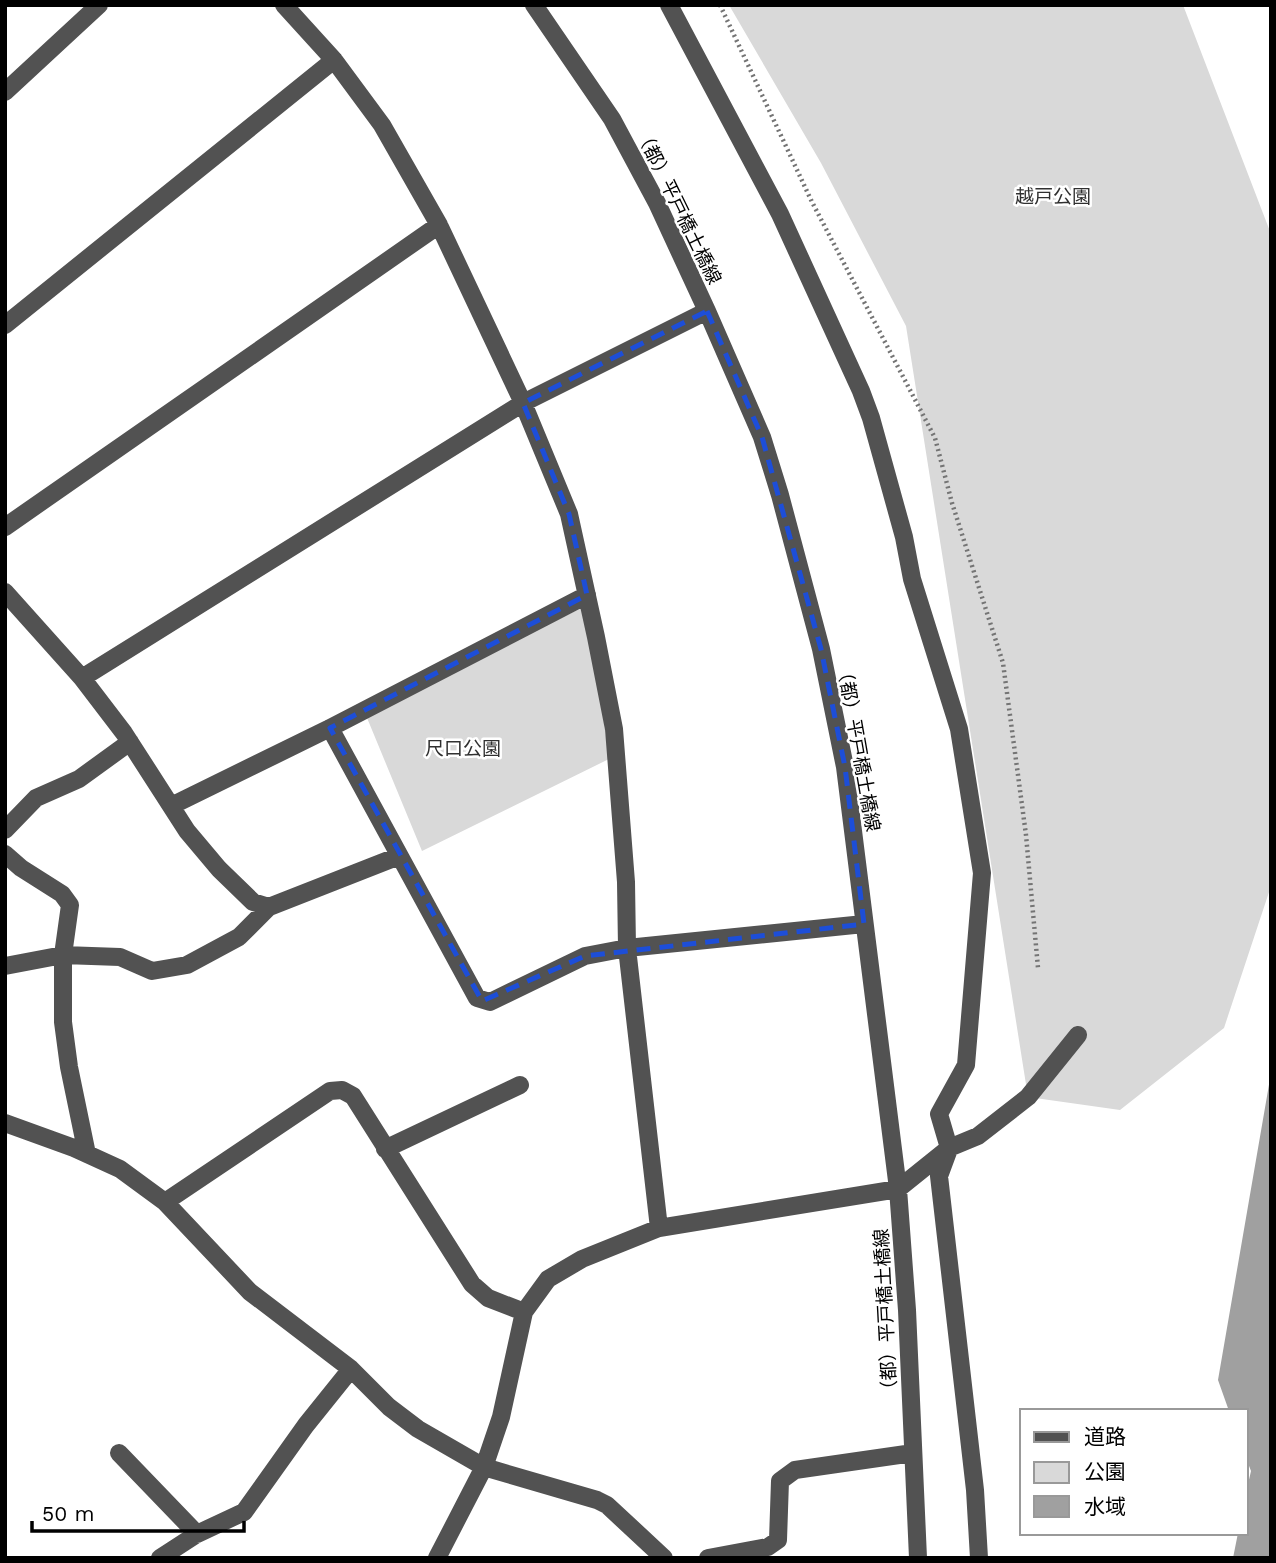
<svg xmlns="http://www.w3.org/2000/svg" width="1276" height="1563" font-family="'Work Sans','Noto Sans JP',sans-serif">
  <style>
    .green { fill: #d9d9d9 }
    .water { fill: #a0a0a0 }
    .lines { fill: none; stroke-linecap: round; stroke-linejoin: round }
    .path { stroke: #747474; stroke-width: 4.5; stroke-dasharray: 2 3.5; stroke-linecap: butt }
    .minor { stroke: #525252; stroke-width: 18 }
    .marked { fill: none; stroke: #1d4ed8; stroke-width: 5; stroke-dasharray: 14 9; stroke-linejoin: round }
    .labels { text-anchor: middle; stroke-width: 5; stroke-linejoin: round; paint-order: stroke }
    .park-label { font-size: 19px; fill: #303030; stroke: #fff }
    .street-label { font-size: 19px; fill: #000; stroke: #fff }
  </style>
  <rect width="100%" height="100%" fill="#fff"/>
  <!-- green -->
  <path class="green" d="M729 5H1183L1271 234V886L1224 1028 1120 1110 1028 1097 906 326 821 163Z
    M588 605 609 759 422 851 365 713Z"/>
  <!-- water -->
  <path class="water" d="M1271 1073V1558H1233L1238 1533H1246V1493L1251 1471 1246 1458V1411H1229L1218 1380Z"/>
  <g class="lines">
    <!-- path -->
    <path class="path" d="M720 5 812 202 935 438 952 503 1003 663 1026 835 1038 968"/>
    <!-- minor -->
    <path class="minor" d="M284 5 334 60 382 125 439 225 523 403 569 514 596 637 614 729 626 882 627 948 659 1228
      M534 5 612 119 657 203 707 311 762 437 780 495 821 649 845 767 898 1189 907 1310 918 1558
      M669 5 780 214 861 391 871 418 904 537 912 579 959 729 982 873 966 1065 939 1114 949 1148 978 1136 1028 1097 1078 1035
      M5 92 99 5
      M5 325 334 60
      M5 527 439 225
      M5 592 82 678 124 733 187 831 219 869 253 902 269 907 399 856
      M82 678 523 403 707 311
      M330 728 477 998 490 1002 585 956 627 948 864 924
      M171 806 330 728 587 595
      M5 830 36 798 79 779 130 742
      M5 854 21 868 62 894 70 905 63 955 5 966
      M5 1123 74 1148 120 1169 165 1202 250 1292 351 1369 389 1407 418 1429 484 1467 597 1500 607 1505 664 1558
      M385 1149 520 1085
      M949 1149 939 1176 975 1490 979 1558
      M87 1154 69 1067 63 1022V955L120 957 152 971 187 965 239 937 269 907
      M165 1202 330 1091 342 1090 353 1096 472 1284 488 1298 524 1312
      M119 1453 197 1534
      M160 1558 197 1534 244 1512 306 1425 351 1369
      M437 1558 484 1467 501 1417 524 1312 548 1279 582 1259 659 1228 898 1189 949 1148
      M708 1558 768 1547 778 1540 780 1481 795 1470 913 1453"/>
  </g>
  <!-- marked area -->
  <path class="marked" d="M707 311 762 437 821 649 845 767 864 924 585 956 482 1001 330 728 587 595 569 514 523 403Z"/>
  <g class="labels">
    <!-- park labels -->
    <g class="park-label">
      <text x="1053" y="203">越戸公園</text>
      <text x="463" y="755">尺口公園</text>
    </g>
    <!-- street labels -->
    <g class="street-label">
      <text transform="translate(679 206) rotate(64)" y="7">（都）平戸橋土橋線</text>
      <text transform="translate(859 747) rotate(80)" y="7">（都）平戸橋土橋線</text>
      <text transform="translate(885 1314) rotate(-93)" y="7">（都）平戸橋土橋線</text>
    </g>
  </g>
  <!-- border -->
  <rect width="1276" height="1563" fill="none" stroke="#000000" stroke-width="14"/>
  <!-- legend -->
  <rect x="1020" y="1409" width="228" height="126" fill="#ffffff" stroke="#999999" stroke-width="2"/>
  <rect x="1034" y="1432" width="35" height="10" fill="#525252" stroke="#999999" stroke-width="2"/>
  <text x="1084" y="1444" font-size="21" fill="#000000">道路</text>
  <rect x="1034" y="1462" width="35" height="21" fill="#d9d9d9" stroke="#999999" stroke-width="2"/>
  <text x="1084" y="1479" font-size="21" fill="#000000">公園</text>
  <rect x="1034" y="1496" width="35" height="21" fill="#a0a0a0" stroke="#999999" stroke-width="2"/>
  <text x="1084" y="1514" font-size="21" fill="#000000">水域</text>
  <!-- scale -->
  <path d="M32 1521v10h212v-10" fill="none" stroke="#000000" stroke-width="3.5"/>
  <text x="42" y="1521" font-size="21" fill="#000000" stroke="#ffffff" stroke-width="5" paint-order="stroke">50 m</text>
</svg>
